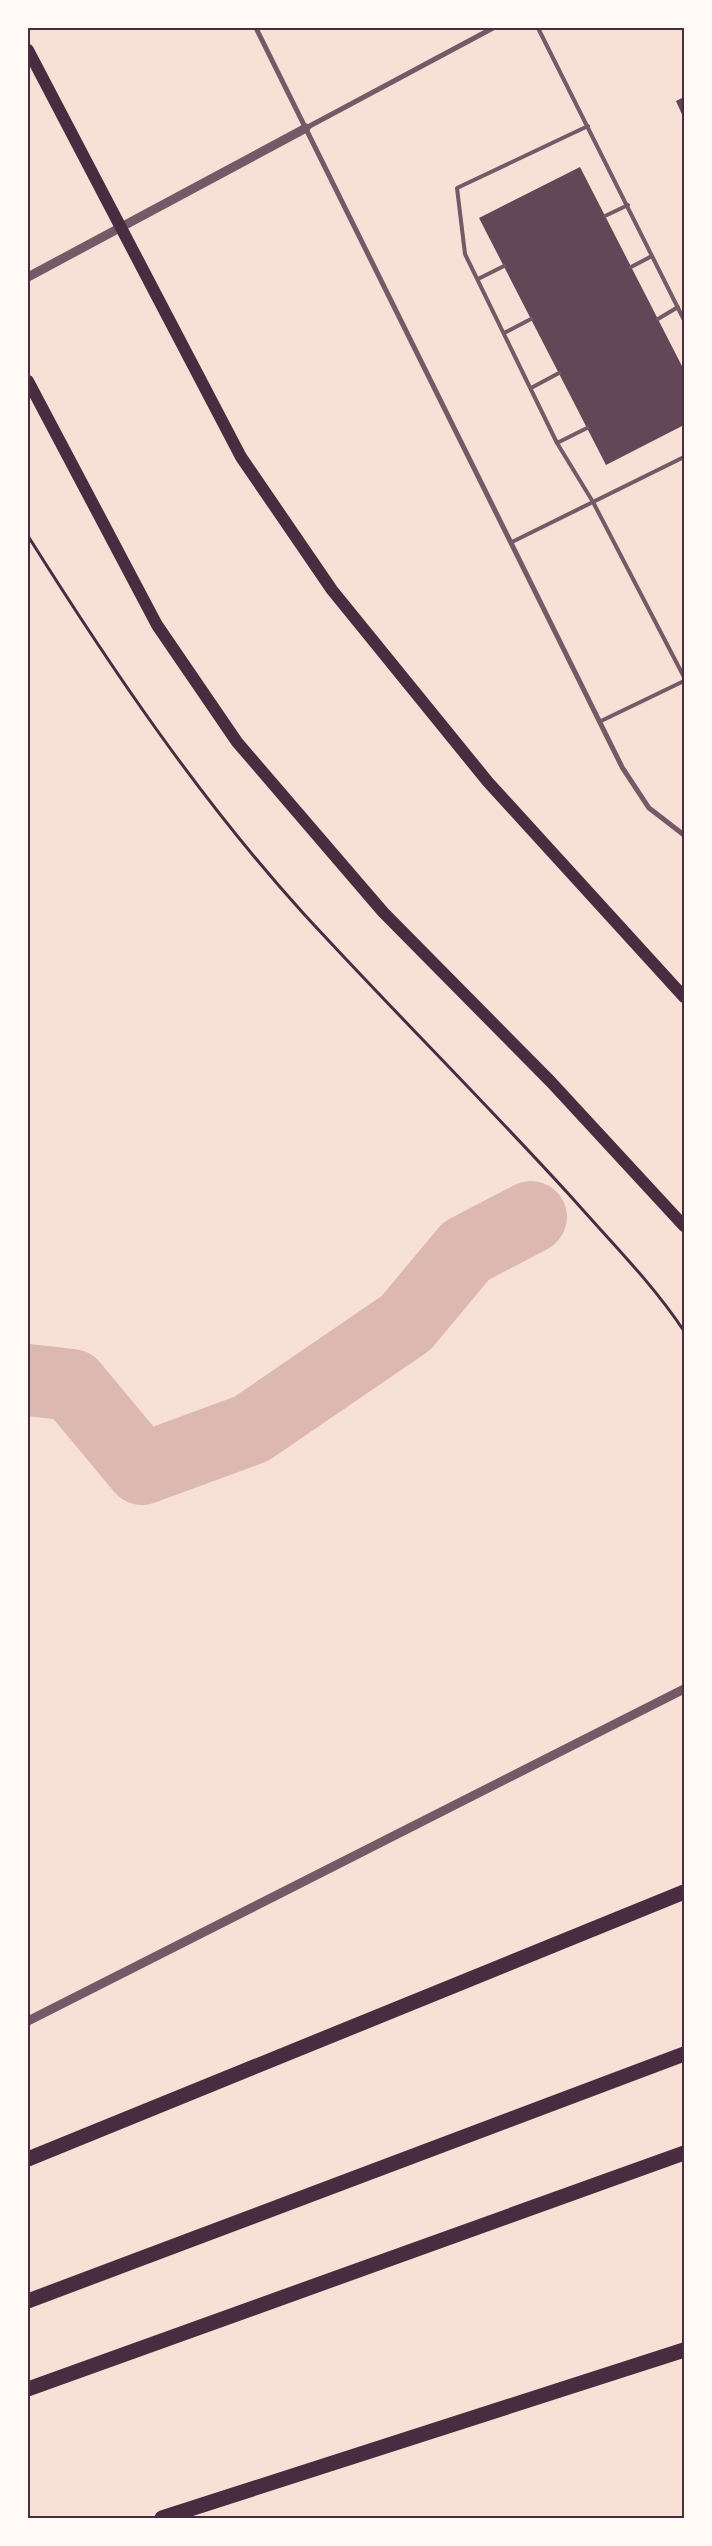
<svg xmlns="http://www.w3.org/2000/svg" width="712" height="2546" font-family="'Work Sans',sans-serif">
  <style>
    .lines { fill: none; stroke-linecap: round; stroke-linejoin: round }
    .river { stroke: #dcb8b0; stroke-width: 72 }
    .building { fill: #644757 }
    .path { stroke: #4a2c40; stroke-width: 3 }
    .service { stroke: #755966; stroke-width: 4 }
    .minor { stroke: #755966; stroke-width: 5 }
    .tertiary { stroke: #755966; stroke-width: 9 }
    .primary { stroke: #4a2c40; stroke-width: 12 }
    .motorway { stroke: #4a2c40; stroke-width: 15 }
    .neatline { fill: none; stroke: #4a2c40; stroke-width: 2 }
  </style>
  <rect width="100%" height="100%" fill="#f7e1d7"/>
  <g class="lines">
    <!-- river -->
    <path class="river" d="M28 1380 72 1385 142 1469 251 1429 406 1323 466 1251 531 1217"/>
  </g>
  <!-- building -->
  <path class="building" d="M684 97V119L676 101Z
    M580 167 684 370V425L606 465 479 218Z"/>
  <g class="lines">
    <!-- path -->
    <path class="path" d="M28 536C111 668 198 797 303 913 392 1010 485 1102 574 1200 612 1243 652 1283 684 1331"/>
    <!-- service -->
    <path class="service" d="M538 28 684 320
      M588 126 457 188 465 254 557 443 593 502 684 677
      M605 216 628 205
      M631 267 652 256
      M478 279 504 266
      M658 319 678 307
      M504 333 531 319
      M531 388 559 373
      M557 443 587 428
      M512 542 684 457
      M601 721 684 681"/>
    <!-- minor -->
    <path class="minor" d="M256 28 622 767 649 808 684 835
      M306 128 493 28"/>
    <!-- tertiary -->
    <path class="tertiary" d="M28 277 306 128
      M28 2021 684 1689"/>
    <!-- primary -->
    <path class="primary" d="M28 50 241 457 332 590 488 782 684 997
      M28 381 157 625 237 742 383 912 551 1082 684 1226"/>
    <!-- motorway -->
    <path class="motorway" d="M28 2159 684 1892
      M28 2301 684 2054
      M28 2389 684 2153
      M162 2518 684 2350"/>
  </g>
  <!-- border -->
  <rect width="712" height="2546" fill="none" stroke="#fffaf5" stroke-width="58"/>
  <rect x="29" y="29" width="654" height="2488" class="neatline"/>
</svg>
